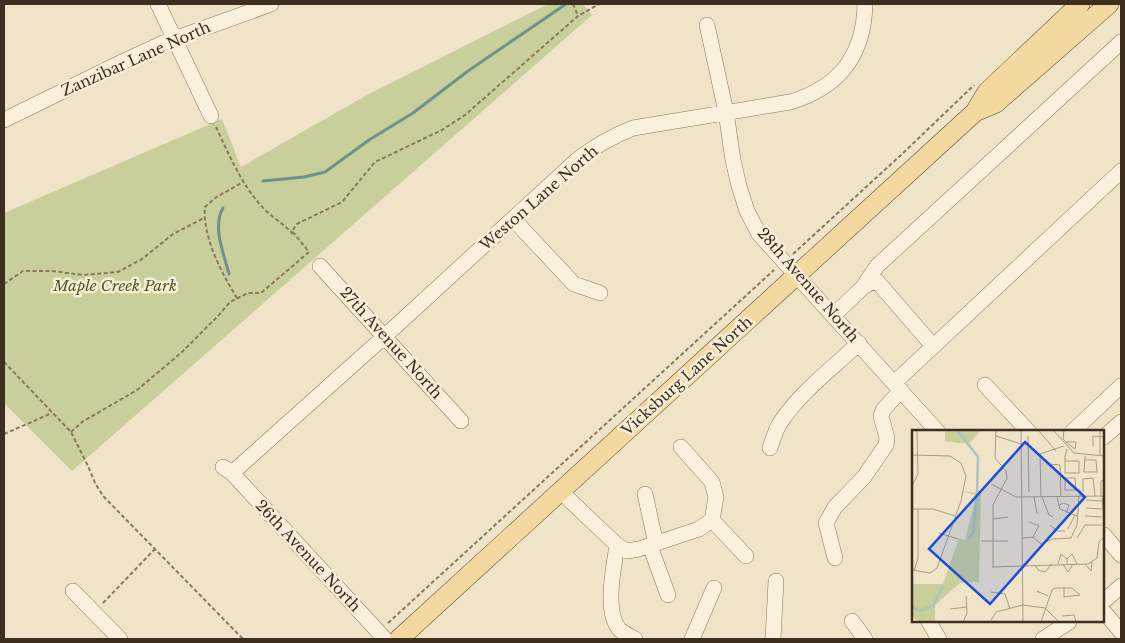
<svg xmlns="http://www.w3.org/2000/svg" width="1125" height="643" font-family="'Libre Baskerville',serif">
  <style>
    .green { fill: #c9cf9b }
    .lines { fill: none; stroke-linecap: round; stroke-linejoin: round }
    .stream { stroke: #6f938a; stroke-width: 3 }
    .minor-casing { stroke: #8d765c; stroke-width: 16 }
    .major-casing { stroke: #5b4430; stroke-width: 20 }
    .path { stroke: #8d765c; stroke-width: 2; stroke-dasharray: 4 2.5; stroke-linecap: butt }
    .minor { stroke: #faf1dc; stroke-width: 15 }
    .major { stroke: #f3d9a0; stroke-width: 19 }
    .labels { text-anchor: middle; stroke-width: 5; stroke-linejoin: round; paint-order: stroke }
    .street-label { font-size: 15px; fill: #3d2e20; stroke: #f7eed8 }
    .park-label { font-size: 15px; font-style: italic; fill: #4d5a26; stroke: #f7eed8 }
    .inset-river { fill: none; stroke: #a9c4bc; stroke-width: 2.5 }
    .inset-road { fill: none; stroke: #a89b85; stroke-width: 1 }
    .view { fill: #1d4ed8; fill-opacity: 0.15; stroke: #1d4ed8; stroke-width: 2.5 }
    .inset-edge { fill: none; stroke: #3d2e20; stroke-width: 2.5 }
  </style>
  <rect width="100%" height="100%" fill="#f0e4c8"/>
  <!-- green -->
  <path class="green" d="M548 4H583L592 15 72 471 4 403V213L222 119 241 167 367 95Z"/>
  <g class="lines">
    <!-- stream -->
    <path class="stream" d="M263 181 304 177 325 172 369 140 413 113 468 71 566 4
      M223 208C212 227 224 254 229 274"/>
    <defs>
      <path id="minor" d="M158 4 211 116
        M707 25 726 112 733 160 739 186 747 211 759 234 938 432
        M4 120 122 62 163 43 271 4
        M513 219 574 284 600 293
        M320 266 461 421
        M863 287 877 266 1121 42
        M834 315 863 287 876 280 933 346
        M894 383 1121 171
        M985 385 1029 432
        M1072 432 1121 386
        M1104 437 1121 422
        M770 448C773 440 775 431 780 423 801 391 832 369 859 343
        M223 467 232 473 385 639
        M232 473 385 336 577 160C595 146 613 136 633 128L790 102C840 87 864 55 865 4
        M560 491 617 545C614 567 604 610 619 629 623 633 630 636 635 639
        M645 494 656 544
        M712 520 746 556
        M1104 535 1121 555
        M617 545 627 551 639 549 699 529 712 520 716 497 712 482 681 447
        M650 546 668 595
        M835 558 826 523 835 507 864 477 886 445 887 438 881 416 883 410 901 390
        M73 591 120 639
        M1104 601 1121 586
        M1104 612 1121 632
        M852 621 865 639
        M929 622 939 639
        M692 639 714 588
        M773 639 776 581
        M1043 639 1069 622"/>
      <path id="major" d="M975 112 996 103 1109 4
        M399 639 975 112 987 92 1080 4"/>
    </defs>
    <!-- minor casing -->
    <use href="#minor" class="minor-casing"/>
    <!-- major casing -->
    <use href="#major" class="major-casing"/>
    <!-- path -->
    <path class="path" d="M573 4 578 16
      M216 127C230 157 242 186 265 210 275 219 286 226 294 235
      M793 254 901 155 974 85
      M4 284 23 271H52L83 275 118 272 142 259 173 234 204 218
      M237 298C222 274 202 236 205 207L215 198 243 182
      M4 362 71 432 88 466 95 483 103 496 243 639
      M71 432 82 422 137 390 181 353 219 315 230 302 248 293H261L309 252 292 231 297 224 342 202 375 162 442 130 465 115 578 16 599 4
      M4 434 52 413
      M103 603 155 549
      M388 623 774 270"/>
    <!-- minor -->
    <use href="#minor" class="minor"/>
    <!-- major -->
    <use href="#major" class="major"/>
  </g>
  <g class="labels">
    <!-- street labels -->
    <g class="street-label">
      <text transform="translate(136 59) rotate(-24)" y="5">Zanzibar Lane North</text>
      <text transform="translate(539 198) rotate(-41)" y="5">Weston Lane North</text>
      <text transform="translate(808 285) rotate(49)" y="5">28th Avenue North</text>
      <text transform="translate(391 343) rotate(48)" y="5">27th Avenue North</text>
      <text transform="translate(687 376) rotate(-42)" y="5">Vicksburg Lane North</text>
      <text transform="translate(308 556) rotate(47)" y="5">26th Avenue North</text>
    </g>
    <!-- park labels -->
    <g class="park-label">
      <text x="115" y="291">Maple Creek Park</text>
    </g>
  </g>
  <!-- overview -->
  <g transform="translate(912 430)">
    <rect width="192" height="192" fill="#f0e4c8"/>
    <path d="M33 0H69L58 13H46L33 11ZM52 61 69 64 67 152 48 153 23 175V192H7L0 186V154H31L47 108 53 110 64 66Z" fill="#c9cf9b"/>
    <path class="inset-river" d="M45 0 66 27 65 64M56 109 61 103 65 65M0 177 8 181 21 176 31 156"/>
    <path class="inset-road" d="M109 0 111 192M126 0 144 21M141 0 162 23 193 26M152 0 151 9 154 12 163 19 164 12H154M188 0V26M84 6 109 14M116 6 117 62M181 16V6L193 7M0 25 38 26 49 33 54 46 49 71 25 138 18 143 0 140M173 30H184L185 42H172L173 26M153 31H167V43H153V26L155 19M136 34 148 35 149 67M79 54 104 67 193 66M0 56 6 44 5 0M164 60 163 48H153V60H168V66M171 62V49L181 48 183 66M189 66V51L193 50M190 66 193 103M122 67 125 84M129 67 128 24 152 16M130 67 137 85 141 87M145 67 148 79 165 86M174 70 190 71M146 76 151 73 157 75 154 83M174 78 190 79M0 79H21L43 86M173 86 190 87M81 89 96 87M117 92 127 96 121 107M138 95 145 101H153M156 99 163 85M27 103 46 109M111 108 121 107 129 114 141 109 159 108 165 95 167 66M165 108 173 95H190M69 111H96M146 134 149 124 155 129M151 134 156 142 161 134M155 134V129L160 124 165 134M173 134 179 141 180 132M123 135 126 140 133 142 140 134M80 137 176 134 185 128 187 112 193 106M81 137V75L95 48 94 41 83 28 84 0M2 141 6 128V79M79 162 93 164 98 179M128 163 125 161 136 166M38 179 55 177M150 186 162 185 164 192M51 192 55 183 54 166M78 192 84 182 111 175 133 178 147 192M129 192 140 160 143 158H160L168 165 152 167V158"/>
    <path class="view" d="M113 12 173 67 78 174 17 119Z"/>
    <rect width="192" height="192" class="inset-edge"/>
  </g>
  <!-- border -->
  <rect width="1125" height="643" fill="none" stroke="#3d2e20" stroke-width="10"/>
</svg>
